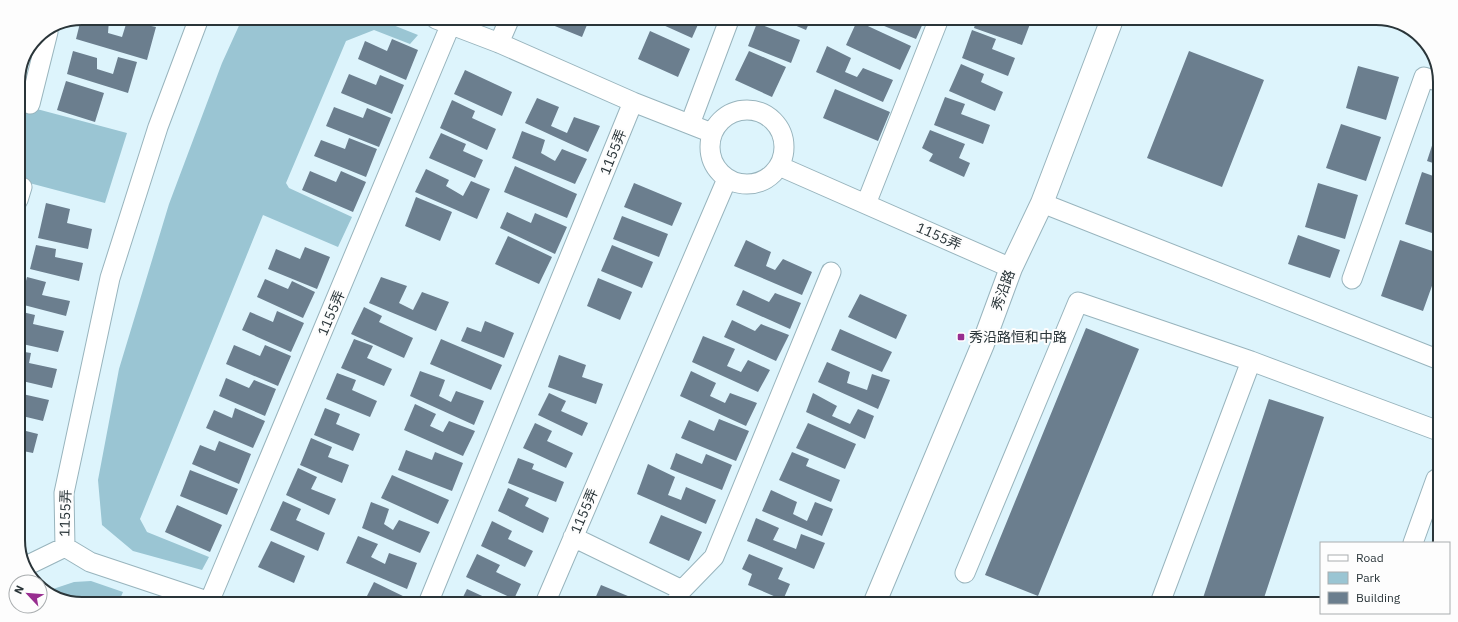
<svg xmlns="http://www.w3.org/2000/svg" width="1458" height="622" font-family="'IBM Plex Sans','Noto Sans SC',sans-serif">
  <style>
    .green { fill: #9ac5d3 }
    .building { fill: #6b7e8e }
    .lines { fill: none; stroke-linecap: round; stroke-linejoin: round }
    .street-casing { stroke: #98b4bd; stroke-width: 21 }
    .secondary-casing { stroke: #98b4bd; stroke-width: 24 }
    .street { stroke: #fff; stroke-width: 19 }
    .secondary { stroke: #fff; stroke-width: 22 }
    .poi-dot { fill: #982e90; stroke: #fdfdfd; stroke-width: 1.5 }
    .labels { text-anchor: middle; stroke-width: 4; stroke-linejoin: round; paint-order: stroke }
    .street-label { font-size: 14px; fill: #2a3539; stroke: #fdfdfd }
    .poi-label { font-size: 14px; fill: #2a3539; stroke: #fdfdfd; text-anchor: start }
    .rim { fill: none; stroke: #2a3539; stroke-width: 2 }
  </style>
  <rect width="100%" height="100%" fill="#ddf4fc"/>
  <!-- green -->
  <path class="green" d="M242 19H378L418 35 410 44 374 30 346 41 286 183 289 188 352 217 338 247 263 215 140 519 147 532 209 557 202 570 133 551 102 525 98 480 119 369 169 204 222 63Z
    M18 104 127 133 105 203 18 180Z
    M91 581 123 592 120 599H58L47 591 74 582Z"/>
  <!-- building -->
  <path class="building" d="M82 18H104L109 20 108 33 122 37 127 21 156 27 147 60 76 39 81 19Z
    M540 20H589L582 37Z
    M652 20H700L692 38Z
    M785 21H810L806 30Z
    M857 21 911 46 900 70 846 45Z
    M872 21H924L916 39Z
    M976 21H1022L1030 24 1022 45 974 28Z
    M757 23 800 40 791 63 748 46Z
    M972 30 996 39 992 49 1015 58 1008 76 962 58Z
    M650 31 690 49 678 77 638 59Z
    M392 39 418 50 406 80 358 59 365 41 387 51Z
    M827 46 851 58 845 72 857 77 863 68 893 80 883 102 816 72Z
    M73 51 97 58V69L113 74 118 57 137 62 128 93 67 74Z
    M749 51 786 67 772 97 735 80Z
    M1189 51 1264 80 1222 187 1147 158Z
    M961 64 984 74 981 82 1003 92 995 111 949 91Z
    M1358 66 1399 77 1386 120 1346 108Z
    M465 70 512 92 502 116 454 94Z
    M349 74 376 85 380 75 404 85 392 114 341 93Z
    M66 81 104 93 95 122 57 110Z
    M835 89 890 112 878 141 823 118Z
    M945 97 965 104 961 114 990 125 983 144 934 125Z
    M537 98 559 107 551 126 567 133 574 117 600 126 588 152 525 123Z
    M452 100 475 111 472 118 496 129 487 150 440 128Z
    M334 107 363 118 367 108 391 118 379 147 326 126Z
    M1341 124 1381 137 1366 181 1326 168Z
    M1439 124V165L1427 161Z
    M930 130 965 144 959 158 970 163 964 177 929 161 933 154 922 148Z
    M522 131 545 140 541 153 555 161 562 149 587 159 575 184 512 158Z
    M441 133 466 144 463 151 483 160 475 178 429 158Z
    M349 138 377 149 366 177 314 156 321 140 345 149Z
    M515 166 577 194 567 218 504 192Z
    M426 169 449 180 446 186 463 196 471 181 490 189 477 219 415 192Z
    M310 171 336 182 341 171 366 182 353 212 302 190Z
    M1422 172 1439 178 1438 235 1405 224Z
    M634 183 682 203 672 226 624 207Z
    M1318 183 1358 195 1345 239 1305 227Z
    M416 197 452 212 440 241 405 226Z
    M46 203 70 209 67 223 92 229 88 249 38 238Z
    M507 212 531 223 535 213 567 227 555 254 500 228Z
    M622 216 668 234 659 257 613 239Z
    M1298 235 1340 250 1330 278 1288 264Z
    M508 236 552 257 539 284 495 264Z
    M746 240 771 252 766 266 775 270 783 259 812 272 802 295 734 266Z
    M1400 240 1438 253V269L1423 311 1381 296Z
    M36 245 56 249 55 257 83 263 79 281 30 269Z
    M612 245 653 262 642 288 601 271Z
    M305 247 330 257 317 289 268 269 276 249 300 259Z
    M27 277 46 282 42 295 70 301 66 316 20 304Z
    M381 277 407 286 399 303 413 310 422 292 449 302 436 331 369 303Z
    M598 278 632 292 620 320 587 306Z
    M265 279 288 289 292 281 315 292 303 318 257 297Z
    M743 290 769 302 775 293 801 303 790 329 736 305Z
    M860 294 907 315 896 339 848 317Z
    M364 307 382 316 379 322 413 338 404 358 351 334Z
    M18 311 35 315 33 324 64 331 58 352 18 343Z
    M277 311 304 323 291 352 242 330 250 312 273 322Z
    M732 320 755 331 761 324 789 335 776 361 724 337Z
    M485 321 514 333 504 358 461 341 467 327 481 332Z
    M1086 328 1139 349 1038 596 985 575Z
    M840 329 892 352 882 372 831 350Z
    M703 336 735 349 727 366 741 372 748 360 770 370 758 392 692 362Z
    M354 339 373 346 367 358 392 369 384 386 341 368Z
    M441 339 502 365 491 390 430 364Z
    M234 345 260 356 265 345 291 356 278 386 226 364Z
    M18 351 31 353 29 363 57 369 52 388 18 380Z
    M559 355 586 365 582 377 603 384 596 404 548 387Z
    M827 362 850 372 847 383 867 390 872 374 890 380 878 409 818 382Z
    M420 371 445 380 439 396 451 402 456 391 484 401 474 425 410 396Z
    M691 371 716 383 710 396 725 403 730 393 757 403 746 426 680 396Z
    M337 373 356 380 352 390 377 401 370 417 326 399Z
    M226 378 249 388 254 380 276 389 265 416 219 396Z
    M18 393 49 400 43 421 18 415Z
    M549 393 566 401 561 411 588 423 582 436 538 415Z
    M813 393 837 406 832 416 850 424 858 409 874 416 865 439 806 412Z
    M1269 399 1324 417 1262 604 1220 603 1203 598Z
    M415 404 436 414 430 426 443 432 449 421 475 431 463 456 404 430Z
    M235 408 265 421 253 448 206 428 214 410 232 418Z
    M325 408 340 414 336 424 360 434 353 451 314 435Z
    M719 419 749 431 736 461 681 438 689 420 714 431Z
    M535 423 552 431 547 441 573 453 566 468 523 448Z
    M808 423 856 444 845 469 796 448Z
    M18 429 38 434 33 453 18 450Z
    M311 438 332 447 328 457 349 465 342 483 300 465Z
    M219 441 251 454 239 484 192 464 200 445 215 451Z
    M406 450 432 460 435 452 463 463 452 491 398 470Z
    M792 452 809 459 806 466 840 480 831 502 779 480Z
    M676 453 702 464 706 454 732 465 722 490 670 469Z
    M518 458 534 464 532 469 564 482 556 502 508 483Z
    M648 464 675 477 668 495 681 500 686 487 716 500 706 524 637 494Z
    M298 468 317 477 311 489 336 499 329 515 286 495Z
    M190 470 238 489 227 515 180 496Z
    M392 475 449 500 438 524 381 498Z
    M508 488 529 498 525 506 549 518 543 533 498 511Z
    M771 490 797 502 793 514 807 521 815 502 833 509 822 536 762 511Z
    M283 501 301 509 296 520 325 533 318 551 270 530Z
    M371 502 389 509 384 524 393 530 399 520 430 532 420 553 362 528Z
    M177 505 222 525 210 552 165 532Z
    M661 515 702 532 689 561 649 543Z
    M756 518 779 528 773 540 796 549 801 534 825 543 814 569 747 541Z
    M492 521 512 531 508 539 533 551 525 567 481 546Z
    M358 536 378 544 371 557 385 564 389 553 417 563 407 589 346 563Z
    M271 541 305 556 294 583 258 567Z
    M477 554 500 565 496 572 521 584 514 599 466 577Z
    M749 554 783 568 778 579 790 584 783 600 748 585 752 574 742 569Z
    M374 582 407 598 406 600H365Z
    M601 585 640 601H594Z
    M467 589 493 601H461Z"/>
  <g class="lines">
    <defs>
      <path id="street" d="M199 18 158 127 110 278 64 493 65 547 90 562 204 600
        M436 19 499 43 633 102 712 133
        M499 43 509 20
        M30 104 48 32
        M710 147a37 37 0 1 1 74 0a37 37 0 1 1-74 0Z
        M690 124 729 20
        M779 166 1011 268
        M18 200 22 187
        M1042 203 1437 359
        M866 204 938 21
        M1352 279 1424 77 1440 82
        M573 537 682 590
        M1413 543 1436 479
        M26 566 65 547
        M965 573 1078 302 1251 361 1436 430
        M210 600 450 26
        M429 601 633 102
        M546 601 727 179
        M677 601 682 590 714 557 831 272
        M1160 603 1251 361"/>
      <path id="secondary" d="M875 602 983 344 1011 268 1042 203 1111 22"/>
    </defs>
    <!-- street casing -->
    <use href="#street" class="street-casing"/>
    <!-- secondary casing -->
    <use href="#secondary" class="secondary-casing"/>
    <!-- street -->
    <use href="#street" class="street"/>
    <!-- secondary -->
    <use href="#secondary" class="secondary"/>
  </g>
  <!-- markers -->
  <rect class="poi-dot" x="957" y="333" width="8" height="8" rx="2"/>
  <g class="labels">
    <!-- street labels -->
    <g class="street-label">
      <text transform="translate(613 152) rotate(-68)" y="5">1155弄</text>
      <text transform="translate(939 236) rotate(24)" y="5">1155弄</text>
      <text transform="translate(1003 290) rotate(-70)" y="5">秀沿路</text>
      <text transform="translate(331 313) rotate(-67)" y="5">1155弄</text>
      <text transform="translate(584 511) rotate(-67)" y="5">1155弄</text>
      <text transform="translate(65 513) rotate(-88)" y="5">1155弄</text>
    </g>
    <!-- poi labels -->
    <g class="poi-label">
      <text x="969" y="342">秀沿路恒和中路</text>
    </g>
  </g>
  <!-- crop -->
  <path d="M0 0H1458V622H0ZM82 25H1376A57 57 0 0 1 1433 82V540A57 57 0 0 1 1376 597H82A57 57 0 0 1 25 540V82A57 57 0 0 1 82 25Z" fill="#fdfdfd" fill-rule="evenodd"/>
  <path class="rim" d="M82 25H1376A57 57 0 0 1 1433 82V540A57 57 0 0 1 1376 597H82A57 57 0 0 1 25 540V82A57 57 0 0 1 82 25Z"/>
  <!-- legend -->
  <rect x="1320" y="542" width="130" height="72" fill="#fdfdfd" stroke="#a9adaf"/>
  <rect x="1328" y="555" width="20" height="6" fill="#ffffff" stroke="#a9adaf"/>
  <text x="1356" y="562" font-size="12" fill="#2a3539">Road</text>
  <rect x="1328" y="572" width="20" height="12" fill="#9ac5d3" stroke="#a9adaf"/>
  <text x="1356" y="582" font-size="12" fill="#2a3539">Park</text>
  <rect x="1328" y="592" width="20" height="12" fill="#6b7e8e" stroke="#a9adaf"/>
  <text x="1356" y="602" font-size="12" fill="#2a3539">Building</text>
  <!-- north arrow -->
  <g transform="translate(28 594) rotate(296)"><circle r="19" fill="#fdfdfd" stroke="#a9adaf"/>
  <path d="M0-3L7 15L0 10L-7 15Z" fill="#982e90"/>
  <text y="-6" font-size="11" font-weight="bold" text-anchor="middle" fill="#2a3539">N</text>
  </g>
</svg>
